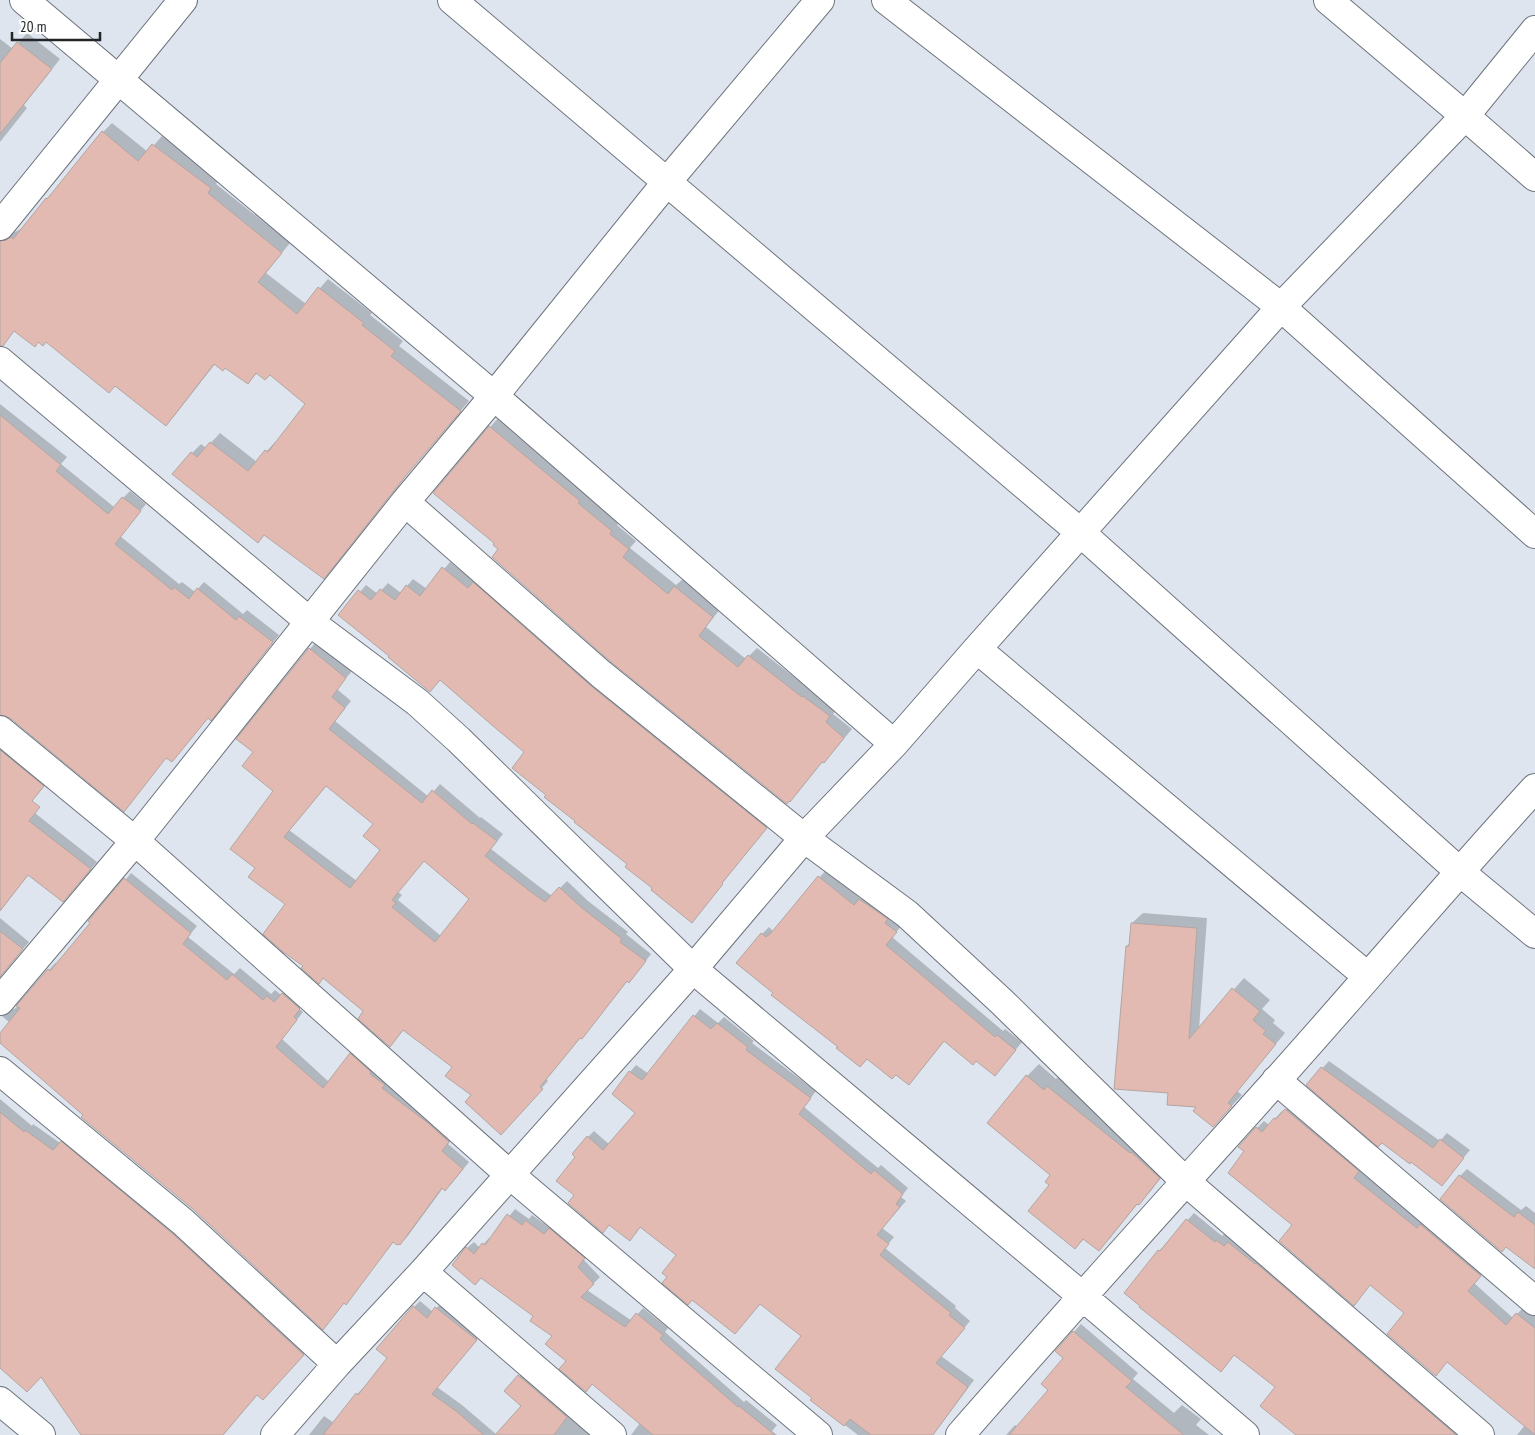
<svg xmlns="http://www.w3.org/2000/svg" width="1535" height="1435" font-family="'PT Sans Narrow',sans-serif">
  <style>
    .shadow { fill: #0003; fill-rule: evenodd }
    .building { fill: #e3bab2; stroke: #b2a6a3; fill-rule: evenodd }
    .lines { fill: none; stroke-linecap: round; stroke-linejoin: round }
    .minor-casing { stroke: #6e747d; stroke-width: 30 }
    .minor { stroke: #fff; stroke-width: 28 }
  </style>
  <rect width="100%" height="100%" fill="#dee5ef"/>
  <!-- shadow -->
  <path class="shadow" d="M27 33 60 59 24 105 27 108 0 142V39L13 49Z
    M112 123 148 152 162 136 219 178 216 184 290 243 266 273 306 304 328 279 372 313 370 315 403 341 399 346 469 401 417 462 333 568 324 577 265 534 258 541 192 453 201 444 206 448 220 433 257 462 275 442 277 443 307 404 270 374 257 373 248 383 225 367 215 364 175 415 166 424 116 385 47 341 15 329 0 326V230L8 233 15 232 21 229 22 230 103 132Z
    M0 404 67 457 61 464 114 507 130 491 146 504 120 536 179 584 182 582 195 592 204 582 243 614 247 610 279 635 217 712 208 717 172 761 167 757 11 717 0 711Z
    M498 418 587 492 585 494 619 522 617 525 636 541 630 548 676 585 683 579 721 608 706 627 746 659 757 648 811 690 838 708 833 714 852 729 832 753 824 762 823 761 798 792 790 801 500 549 496 543 434 493Z
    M450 562 772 821 692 921 629 864 577 821 548 794 526 752 440 679 340 615 366 585 378 594 388 583 401 593 413 579 427 589Z
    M316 642 352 671 337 689 351 701 335 721 429 797 440 784 480 818 481 817 503 834 491 849 537 885 552 896 567 881 588 901 628 932 626 934 651 954 636 974 628 980 588 1031 582 1038 581 1037 546 1079 548 1081 508 1126 472 1094 453 1067 404 1029 390 1046 365 1011 324 977 319 982 304 966 287 904 275 791 255 751 310 649ZM327 785 375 824 382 850 357 881 289 830ZM424 860 471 899 441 936 398 900 402 895 398 892Z
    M9 749 48 781 36 796 0 777V759Z
    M21 802 97 862 70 893 29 874 0 911V827Z
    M826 870 861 899 867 893 903 924 892 937 1003 1031 1005 1029 1022 1042 1002 1067 976 1060 945 1040 915 1077 839 1046 774 992 762 934 769 927 773 931Z
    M131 873 197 926 188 937 234 974 240 968 271 994 275 990 281 995 289 987 306 1001 299 1009 303 1012 282 1039 329 1082 358 1047 455 1135 448 1144 469 1162 452 1183 445 1190 443 1188 407 1237 400 1243 394 1241 323 1328 194 1210 0 1042V1035L10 1023 2 1016 8 1010 14 1009 17 1007 49 970 55 963 57 964Z
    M1143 913 1207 918 1199 1029 1244 978 1270 1000 1262 1009 1275 1020 1273 1023 1285 1033 1237 1091 1242 1095 1213 1126 1198 1106 1169 1092 1127 946 1131 942 1132 923Z
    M0 918 29 942 0 976Z
    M700 1009 718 1023 724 1017 754 1041 752 1043 816 1091 804 1107 878 1168 881 1165 908 1188 901 1197 906 1201 882 1228 894 1237 885 1248 956 1306 955 1308 970 1321 941 1356 974 1380 939 1427 933 1433 929 1435H858L812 1400 813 1398 803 1336 760 1303 678 1255 641 1226 636 1233 576 1195 577 1157 588 1137 594 1131 610 1145 637 1113 614 1094 630 1072 636 1065 649 1074Z
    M1329 1061 1440 1141 1447 1133 1470 1150 1442 1184 1307 1085Z
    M1039 1064 1056 1079 1059 1076 1170 1166 1150 1192 1138 1203 1110 1238 1099 1249 1085 1238 1075 1248 1050 1185 1051 1175 989 1123 1027 1076Z
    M0 1099 32 1126 33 1124 60 1143 69 1135 310 1347 270 1392 258 1394 223 1435H102L41 1376 0 1323Z
    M1293 1102 1365 1164 1360 1170 1425 1221 1487 1268 1474 1283 1513 1318 1524 1307 1535 1316V1435H1517L1525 1425 1448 1361 1442 1367 1406 1312 1293 1225 1246 1151 1257 1128 1264 1121 1269 1125 1282 1111 1283 1113Z
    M1467 1169 1521 1210 1526 1206 1535 1213V1268L1460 1176Z
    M515 1209 529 1219 532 1215 550 1228 556 1223 590 1252 584 1260 600 1277 587 1290 632 1321 643 1308 668 1328 665 1332 744 1402 746 1400 777 1425 772 1431 777 1435H631L640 1423 593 1383 586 1390 553 1336 467 1248 474 1242 480 1248 489 1238 491 1239Z
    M1194 1213 1222 1236 1224 1234 1232 1240 1236 1236 1471 1435H1298L1277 1386 1235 1354 1142 1305 1126 1293 1159 1251Z
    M420 1301 433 1312 442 1302 482 1333 437 1387 462 1405 497 1435H309L324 1416 334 1423 357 1394 363 1388 364 1389 389 1358 414 1307Z
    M1081 1324 1138 1373 1133 1379 1174 1413 1182 1405 1201 1419 1196 1425 1209 1435H1006L1015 1425 1018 1427 1050 1390 1065 1357 1057 1351Z
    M525 1370 596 1435H497L523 1406 506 1391Z"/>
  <!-- building -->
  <path class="building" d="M17 42 52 69 0 134V63Z
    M102 131 138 161 152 144 211 188 208 193 282 253 258 282 297 314 318 287 364 323 362 325 395 351 391 356 461 411 408 473 324 579 264 535 258 543 172 474 191 452 197 457 210 442 248 471 265 450 268 452 305 404 270 375 265 380 256 373 248 384 225 368 223 371 214 364 166 426 115 386 109 393 46 342 43 346 38 342 35 347 14 331 3 346H0V241L6 240 11 237 13 239 46 198 47 199Z
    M0 415 61 465 56 471 108 514 122 497 141 511 115 544 172 590 174 587 189 599 197 588 236 620 239 616 273 642 211 721 208 718 172 762 166 758 124 812 10 718 0 715Z
    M489 426 580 501 578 503 612 531 610 534 629 549 623 557 668 594 674 586 713 617 699 636 738 667 748 655 802 697 803 696 830 716 826 722 844 738 824 763 822 762 790 802 789 801 787 804 611 662 492 557 498 549 493 545 494 543 433 493Z
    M442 567 468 588 473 582 591 686 767 828 722 883 723 884 692 923 651 890 652 888 625 867 627 864 574 822 575 821 544 797 546 795 512 768 524 752 493 726 440 680 430 692 388 657 389 656 338 615 358 590 371 600 380 589 395 600 406 585 420 596Z
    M309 648 346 678 332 697 345 708 329 729 422 803 432 790 472 824 473 823 497 841 485 856 531 892 545 902 559 887 582 908 622 939 620 942 646 961 629 983 627 981 582 1039 580 1038 540 1087 543 1089 501 1135 465 1102 471 1095 445 1076 452 1067 403 1030 390 1047 358 1019 363 1011 323 978 319 984 301 968 303 966 282 951 263 934 285 904 248 877 255 868 230 849 273 791 242 766 253 752 236 739ZM326 786 373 824 363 836 380 850 350 888 284 837ZM424 861 469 899 435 942 392 907 396 903 392 900Z
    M0 750 44 786 32 801 40 807 29 821 91 869 63 902 28 875 0 911Z
    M818 876 854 905 859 899 888 919 885 923 897 932 886 945 995 1037 997 1035 1016 1050 995 1076 976 1061 973 1065 944 1041 909 1085 896 1075 892 1079 867 1059 860 1067 836 1048 838 1047 771 995 773 993 736 963 761 933 766 937 771 933Z
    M124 878 191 933 183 944 227 980 232 974 263 1000 267 996 274 1002 282 993 300 1009 294 1017 297 1020 276 1047 323 1088 350 1053 371 1072 370 1074 385 1085 382 1088 428 1123 449 1142 442 1151 463 1169 445 1191 442 1188 400 1245 399 1244 397 1245 393 1242 346 1305 344 1303 323 1330 194 1210 81 1117 83 1115 0 1043V1033L20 1008 16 1006 48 969 50 971 90 923 88 921Z
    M1131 923 1197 928 1189 1039 1232 988 1260 1011 1253 1020 1266 1031 1263 1034 1276 1044 1228 1103 1232 1106 1213 1127 1193 1111 1196 1107 1167 1105 1168 1093 1114 1089 1126 946H1129Z
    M0 931 23 949 0 977Z
    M693 1015 711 1029 717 1023 748 1047 746 1050 811 1098 799 1114 871 1174 874 1170 903 1194 896 1204 900 1207 877 1235 889 1244 880 1255 951 1313 949 1315 965 1328 936 1363 968 1387 933 1435H871L850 1419 844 1426 810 1400 812 1398 775 1369 801 1336 760 1304 735 1334 692 1300 688 1305 662 1283 667 1277 662 1273 676 1255 640 1227 630 1241 609 1225 603 1233 568 1203 574 1195 556 1181 575 1157 572 1154 587 1136 603 1150 635 1113 612 1094 629 1071 642 1080Z
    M1321 1067 1433 1148 1440 1139 1464 1158 1442 1186 1411 1162 1410 1164 1382 1143 1378 1147 1306 1085Z
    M1026 1075 1044 1090 1047 1086 1130 1153 1131 1152 1160 1178 1139 1205 1137 1204 1099 1251 1083 1239 1075 1249 1028 1211 1049 1185 1045 1182 1050 1175 987 1123Z
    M1285 1109 1359 1171 1354 1178 1417 1228 1420 1224 1481 1276 1468 1291 1506 1325 1516 1313 1535 1328V1435L1447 1362 1436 1376 1387 1334 1404 1313 1370 1285 1354 1306 1279 1241 1292 1225 1228 1173 1244 1151 1238 1147 1256 1127 1262 1132 1274 1118 1276 1119Z
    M0 1112 24 1132 25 1130 53 1150 61 1141 173 1234 304 1355 263 1400 257 1395 223 1435H81L41 1377 27 1392 0 1368Z
    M1459 1175 1514 1217 1518 1212 1535 1225V1269L1506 1247 1502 1252 1440 1199Z
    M507 1214 522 1225 525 1220 544 1234 549 1228 585 1258 578 1267 594 1284 581 1297 625 1327 636 1313 663 1335 660 1339 738 1407 739 1406 775 1435H653L592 1384 586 1392 559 1369 566 1361 545 1344 552 1336 530 1321 533 1316 481 1278 475 1285 452 1265 466 1247 474 1254 482 1243 485 1245Z
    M1186 1219 1215 1242 1216 1240 1224 1246 1228 1242 1255 1264 1256 1263 1456 1435H1296L1260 1406 1275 1387 1234 1355 1221 1372 1139 1307 1140 1306 1124 1293 1158 1250 1160 1251Z
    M413 1306 427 1318 435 1307 477 1340 432 1394 456 1411 484 1435H323L356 1393 358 1395 387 1358 376 1349Z
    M1073 1331 1132 1381 1126 1387 1184 1435H1009L1048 1390 1041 1384 1063 1358 1055 1351Z
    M518 1375 567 1417 554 1435H495L521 1406 504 1391Z"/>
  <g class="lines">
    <defs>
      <path id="minor" d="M24 0 494 396 894 744
        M452 0 1081 533 1459 871 1535 934
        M886 0 1281 307 1535 534
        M1328 0 1465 116 1535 177
        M0 226 183 0
        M0 361 310 622 417 702 459 740 693 969 1082 1296 1245 1435
        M405 502 601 674 804 838 907 914 1002 1002 1185 1181 1480 1435
        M977 649 1367 976
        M0 730 135 841 509 1174 818 1435
        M0 1001 135 841 405 502 494 396 666 183 820 0
        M0 1071 183 1222 337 1364
        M1276 1080 1535 1301
        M423 1272 612 1435
        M0 1401 41 1435
        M275 1435 337 1364 423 1272 693 969 804 838 894 744 977 649 1281 307 1465 116 1535 30
        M960 1435C1064 1316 1170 1199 1276 1081 1363 984 1447 884 1535 788"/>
    </defs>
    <!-- minor casing -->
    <use href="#minor" class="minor-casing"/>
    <!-- minor -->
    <use href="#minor" class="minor"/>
  </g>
  <!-- scale -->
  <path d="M12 32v8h88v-8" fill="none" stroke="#222428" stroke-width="2.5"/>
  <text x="20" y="32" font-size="15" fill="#222428" stroke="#ffffff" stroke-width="4" paint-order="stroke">20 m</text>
</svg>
